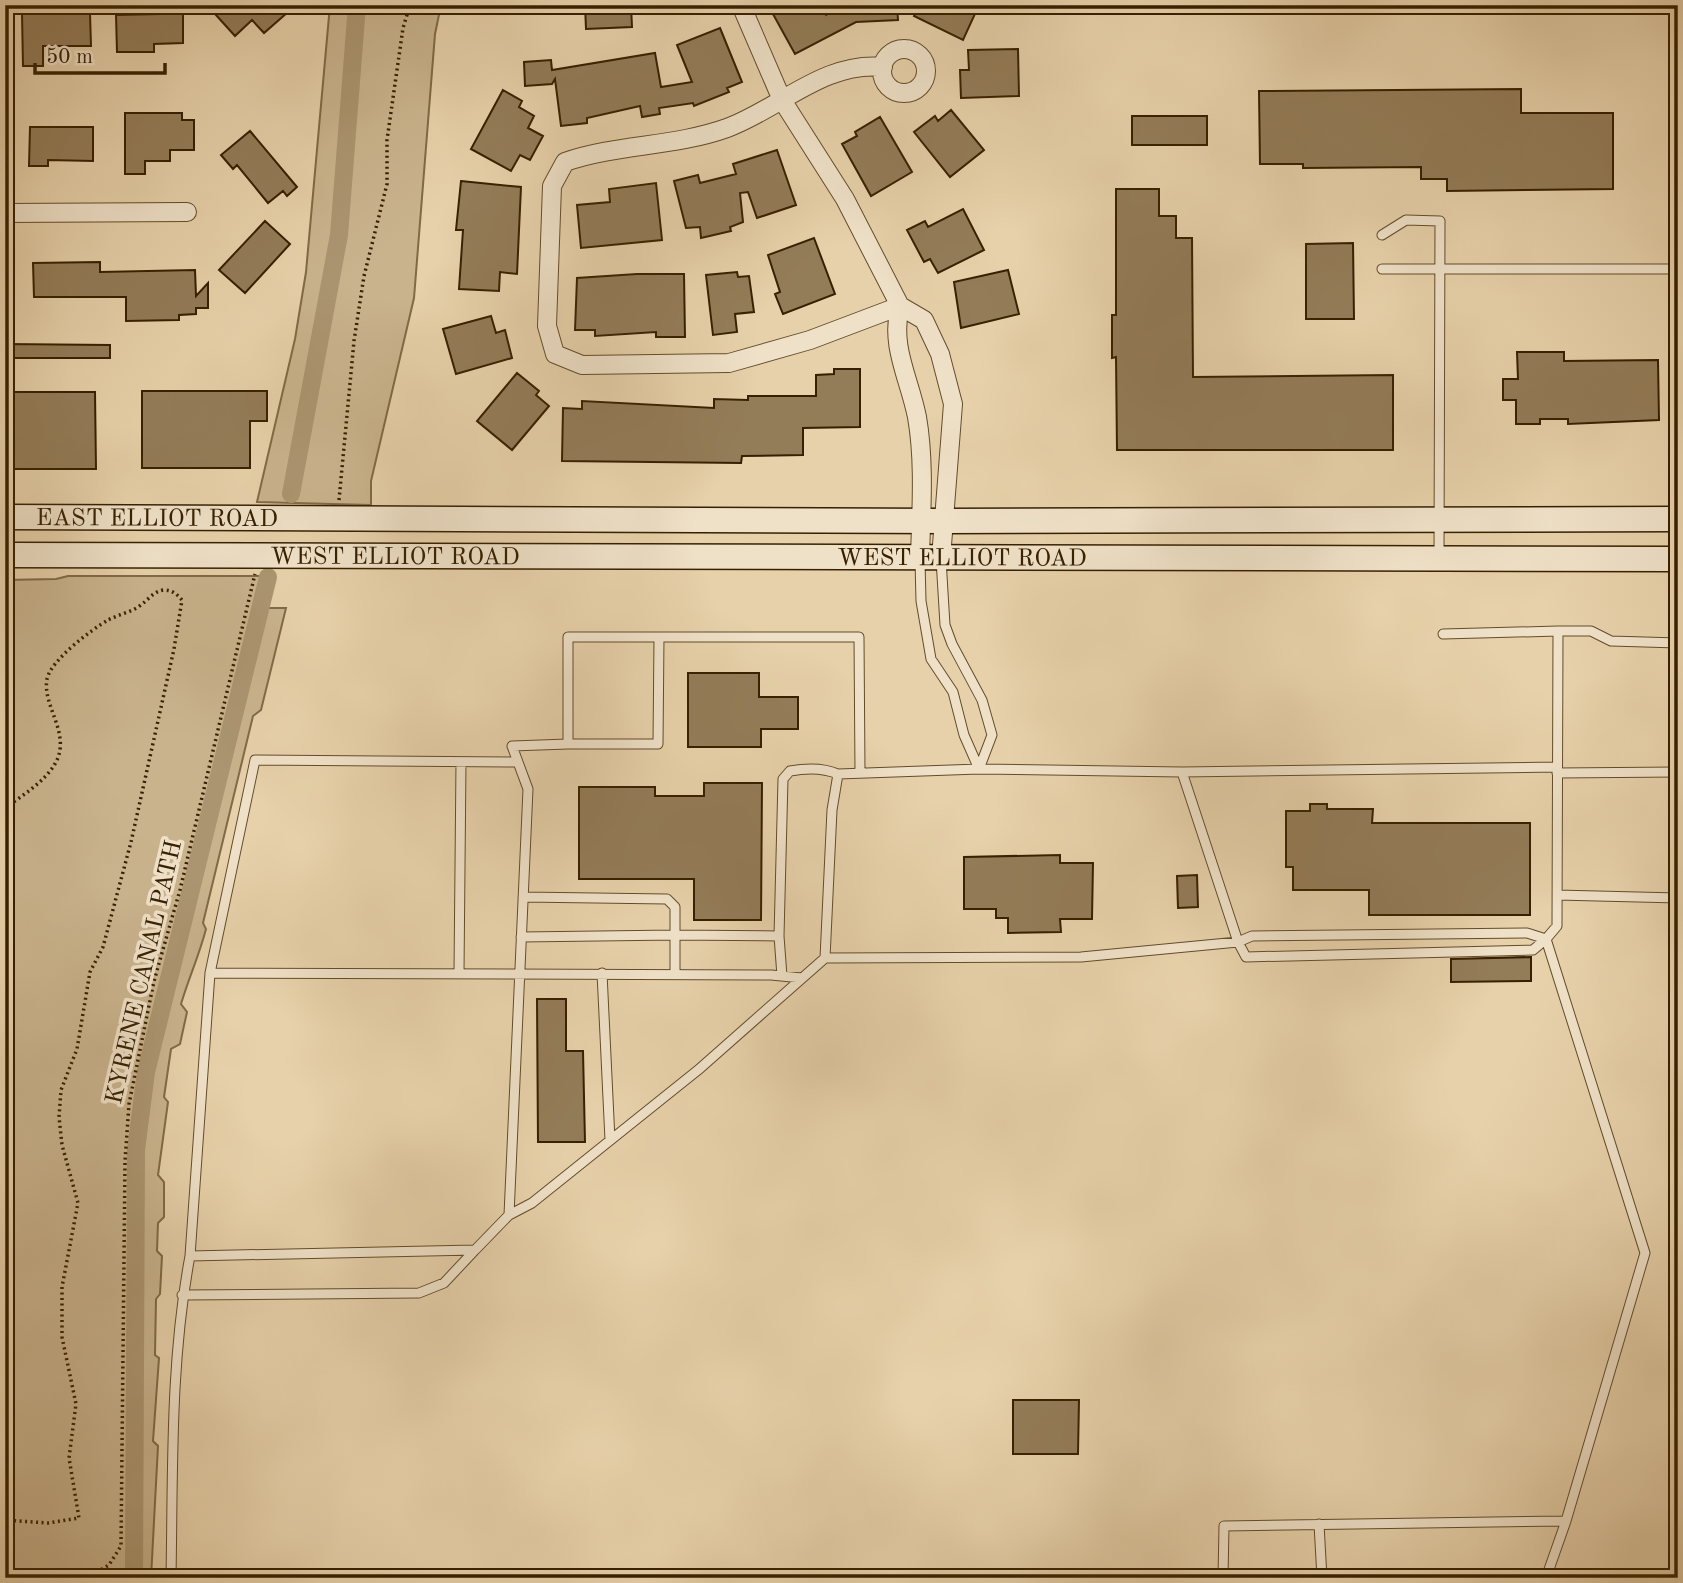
<svg xmlns="http://www.w3.org/2000/svg" width="1683" height="1583" font-family="'Old Standard TT',serif">
  <style>
    .green { fill: #c9b38d; stroke: #806a46; stroke-width: 2 }
    .lines { fill: none; stroke-linecap: round; stroke-linejoin: round }
    .canal { stroke: #ab9570; stroke-width: 18 }
    .building { fill: #937c58; stroke: #372000; stroke-width: 2 }
    .lane-casing { stroke: #634c2a; stroke-width: 11 }
    .street-casing { stroke: #634c2a; stroke-width: 20 }
    .secondary-casing { stroke: #372000; stroke-width: 27 }
    .path { stroke: #372000; stroke-width: 3.5; stroke-dasharray: 2 3.5; stroke-linecap: butt }
    .lane { stroke: #efe1c8; stroke-width: 9 }
    .street { stroke: #efe1c8; stroke-width: 18 }
    .secondary { stroke: #efe1c8; stroke-width: 24 }
    .rail { stroke: #372000; stroke-width: 5; stroke-dasharray: 12 12; stroke-linecap: butt }
    .labels { text-anchor: middle; stroke-width: 7; stroke-linejoin: round; paint-order: stroke }
    .street-label { font-size: 24px; fill: #372000; stroke: #efe1c8 }
  </style>
  <rect width="100%" height="100%" fill="#e7d1aa"/>
  <filter id="stains"><feTurbulence type="fractalNoise" baseFrequency=".00286" numOctaves="4"/><feColorMatrix values="0 0 0 0 .2 0 0 0 0 .09 0 0 0 0 .02 0 0 0 .5 -.17"/></filter>
  <radialGradient id="worn" r=".72"><stop offset=".6" stop-color="#630" stop-opacity="0"/><stop offset="1" stop-color="#630" stop-opacity=".3"/></radialGradient>
  <!-- green -->
  <path class="green" d="M330 5H441L435 34 414 298 371 481V505L257 502 295 339 306 272Z
    M68 576H262L255 608H286L261 710 253 716 203 923 206 929C199 956 189 977 181 1004L187 1012 180 1044 171 1049 164 1097 168 1102 158 1175 164 1182V1217L158 1223 157 1251 162 1256 160 1294 156 1299 155 1355 159 1358 153 1441 158 1446 151 1578H5V580L56 579Z"/>
  <g class="lines">
    <!-- canal -->
    <path class="canal" d="M291 494 339 235 357 5
      M134 1578 136 1150 146 1072 268 577"/>
  </g>
  <!-- building -->
  <path class="building" d="M228 5H296L264 33 252 20 235 36 216 15Z
    M585 5H631L632 27 586 29Z
    M768 5H820L826 15 844 5H897L898 20 856 22 795 54Z
    M919 5H979L963 40 914 16Z
    M161 9H183V43L154 44V52H117L116 15 161 14Z
    M90 13 91 46H43V66H23L22 14Z
    M720 28 742 82 727 88 729 92 694 106 693 103 659 108 660 114 642 117 640 106 587 118V123L561 126 555 79 552 84 525 86 524 62 551 60 552 70 655 53 661 87 692 82 677 45Z
    M1018 49 1019 96 961 98 960 70H969L968 50Z
    M1521 89V113H1613V189L1447 191V179H1421V167L1303 168V164H1260L1259 91Z
    M503 90 522 101 519 107 534 116 528 128 543 136 530 160 520 155 511 171 471 149Z
    M951 110 984 150 950 177 914 132 935 116 938 121Z
    M125 113H182V120H194V150H170V161H145V174H125Z
    M1132 116H1207V145H1132Z
    M880 117 912 172 871 196 842 144 857 136 855 132Z
    M30 127H93V161L48 160V166H29Z
    M250 131 297 187 287 196 283 191 268 203 237 165 233 169 221 155Z
    M777 150 796 205 757 218 748 192 740 193 743 222 730 227 731 231 701 238 700 227 686 228 674 181 698 175 700 183 736 174 733 164Z
    M461 181 521 187 517 274 500 272 499 291 459 289 463 230H456Z
    M656 183 662 240 581 248 577 205 610 202 609 189Z
    M1116 189H1159V216H1176V238H1192L1193 377 1393 375V450H1117L1116 357 1112 358V315H1116Z
    M963 209 984 250 938 273 930 259 924 262 907 230 925 221 928 227Z
    M265 221 290 244 245 293 219 270Z
    M814 238 835 294 783 314 775 294 780 292 768 255Z
    M1353 243 1354 319H1306V244Z
    M100 262V272L195 270 196 296 208 283V308H196V314L179 315V320L126 321V297H34L33 263Z
    M1008 270 1019 314 961 328 954 282Z
    M737 272 738 277 749 276 754 312 735 314 737 332 713 335 706 275Z
    M637 274H684L685 337H656V332L595 336V330H575L577 278Z
    M491 316 496 333 505 330 512 358 456 374 443 329Z
    M5 344 110 345V358H5Z
    M1517 352H1564V361L1658 360 1659 420 1568 424V419H1540V424H1516V400H1503V379H1518Z
    M834 369H860V427L803 428V455L742 456 741 463 562 461 563 408 582 409V401L714 408V399L748 400V396H816V375L834 374Z
    M517 373 539 391 536 395 549 406 512 450 477 421Z
    M142 391H267V421H250V468H142Z
    M5 392H95L96 469H5Z
    M688 673H759V697H798V729H761V747H688Z
    M704 783H762L761 920H694V879H579V787H655V796H704Z
    M1310 804H1327V809H1373L1372 823H1530V915H1369V890H1293V867H1286V811H1310Z
    M1060 855V863H1093L1092 919H1060L1061 932 1008 933V918H996V909H964V857Z
    M1197 875 1198 907 1178 908 1177 876Z
    M1531 957V981L1451 982V959Z
    M537 999H566V1051H583L585 1142H538Z
    M1013 1400H1079L1078 1454H1013Z"/>
  <g class="lines">
    <defs>
      <path id="lane" d="M1382 235 1406 220 1440 221 1439 557
        M1382 269H1678
        M920 561 921 601 931 659 953 692 964 735 979 769 992 735 982 700 952 644 945 625 941 559
        M1558 631H1591L1611 641 1678 643
        M1443 634 1558 631 1557 926 1546 939 1645 1253 1566 1521 1546 1578
        M568 744H658L659 637
        M1182 772 1557 767
        M1557 773 1678 772
        M1557 895 1678 898
        M523 897 667 899 675 907V935L779 936 782 976
        M1527 933 1546 939 1533 950 1246 957 1238 942 1252 936Z
        M779 936 783 779 790 771C806 768 822 767 838 774
        M521 937 675 935V974
        M459 972 461 762
        M210 973 771 975 802 978
        M602 973 610 1140
        M509 1215 532 1203 698 1070 825 958 1081 957 1238 942 1182 772 979 769 838 774 832 810 825 958
        M190 1256 210 973 255 760 518 762
        M182 1295 419 1293 444 1283 475 1250
        M1319 1524 1322 1578
        M171 1578C173 1470 170 1362 190 1256L475 1250 509 1215 528 789 512 746 568 744V637H859L860 773
        M1223 1578 1224 1526 1566 1521"/>
      <path id="street" d="M741 5 782 100 845 199 900 306 924 320 940 354 953 404 941 558
        M882 71a22 22 0 1 1 44 0a22 22 0 1 1-44 0Z
        M883 67C824 61 779 109 727 128 674 147 617 144 565 162L552 186 547 326 555 354 582 365 729 363 810 340 900 306
        M5 213 187 212
        M900 306C890 347 909 377 917 417 925 463 921 513 920 559"/>
      <g id="secondary">
        <path id="s1" d="M5 517 944 521 1678 519"/>
        <path id="s2" d="M5 555 1678 559"/>
      </g>
    </defs>
    <!-- lane casing -->
    <use href="#lane" class="lane-casing"/>
    <!-- street casing -->
    <use href="#street" class="street-casing"/>
    <!-- secondary casing -->
    <use href="#secondary" class="secondary-casing"/>
    <!-- path -->
    <path class="path" d="M339 500 354 341 364 276 387 184V140L403 28 410 5
      M5 808C23 795 46 781 56 762 71 733 42 706 47 679 51 660 91 630 108 620 119 614 133 612 142 604 149 599 154 591 164 590 172 590 177 594 182 600L174 649 131 842 103 947 90 972 77 1049 61 1090 59 1117 62 1145 78 1203 62 1287V1337L76 1404 69 1458 79 1518 48 1523 5 1520
      M87 1578 109 1565 121 1546 125 1161 129 1104 154 981 180 890 255 574"/>
    <!-- lane -->
    <use href="#lane" class="lane"/>
    <!-- street -->
    <use href="#street" class="street"/>
    <!-- secondary -->
    <use href="#secondary" class="secondary"/>
    <!-- rail -->
    <path class="rail" d="M1668 1578 1678 1543"/>
  </g>
  <g class="labels">
    <!-- street labels -->
    <g class="street-label">
      <text dy="8" stroke="none"><textPath href="#s1" startOffset="152">EAST ELLIOT ROAD</textPath></text>
      <text dy="8" stroke="none"><textPath href="#s2" startOffset="390">WEST ELLIOT ROAD</textPath></text>
      <text dy="8" stroke="none"><textPath href="#s2" startOffset="957">WEST ELLIOT ROAD</textPath></text>
      <text transform="translate(143 972) rotate(-77)" y="8">KYRENE CANAL PATH</text>
    </g>
  </g>
  <!-- margin -->
  <rect width="1683" height="1583" fill="none" stroke="#e7d1aa" stroke-width="28"/>
  <rect x="7" y="7" width="1669" height="1569" fill="none" stroke="#372000" stroke-width="3.5"/>
  <rect x="14" y="14" width="1655" height="1555" fill="none" stroke="#372000" stroke-width="2"/>
  <!-- scale -->
  <path d="M35 63v10h130v-10" fill="none" stroke="#372000" stroke-width="3.5"/>
  <text x="46" y="63" font-size="21" fill="#372000" stroke="#efe1c8" stroke-width="5" paint-order="stroke">50 m</text>
  <rect width="100%" height="100%" filter="url(#stains)"/>
  <rect width="100%" height="100%" fill="url(#worn)"/>
</svg>
